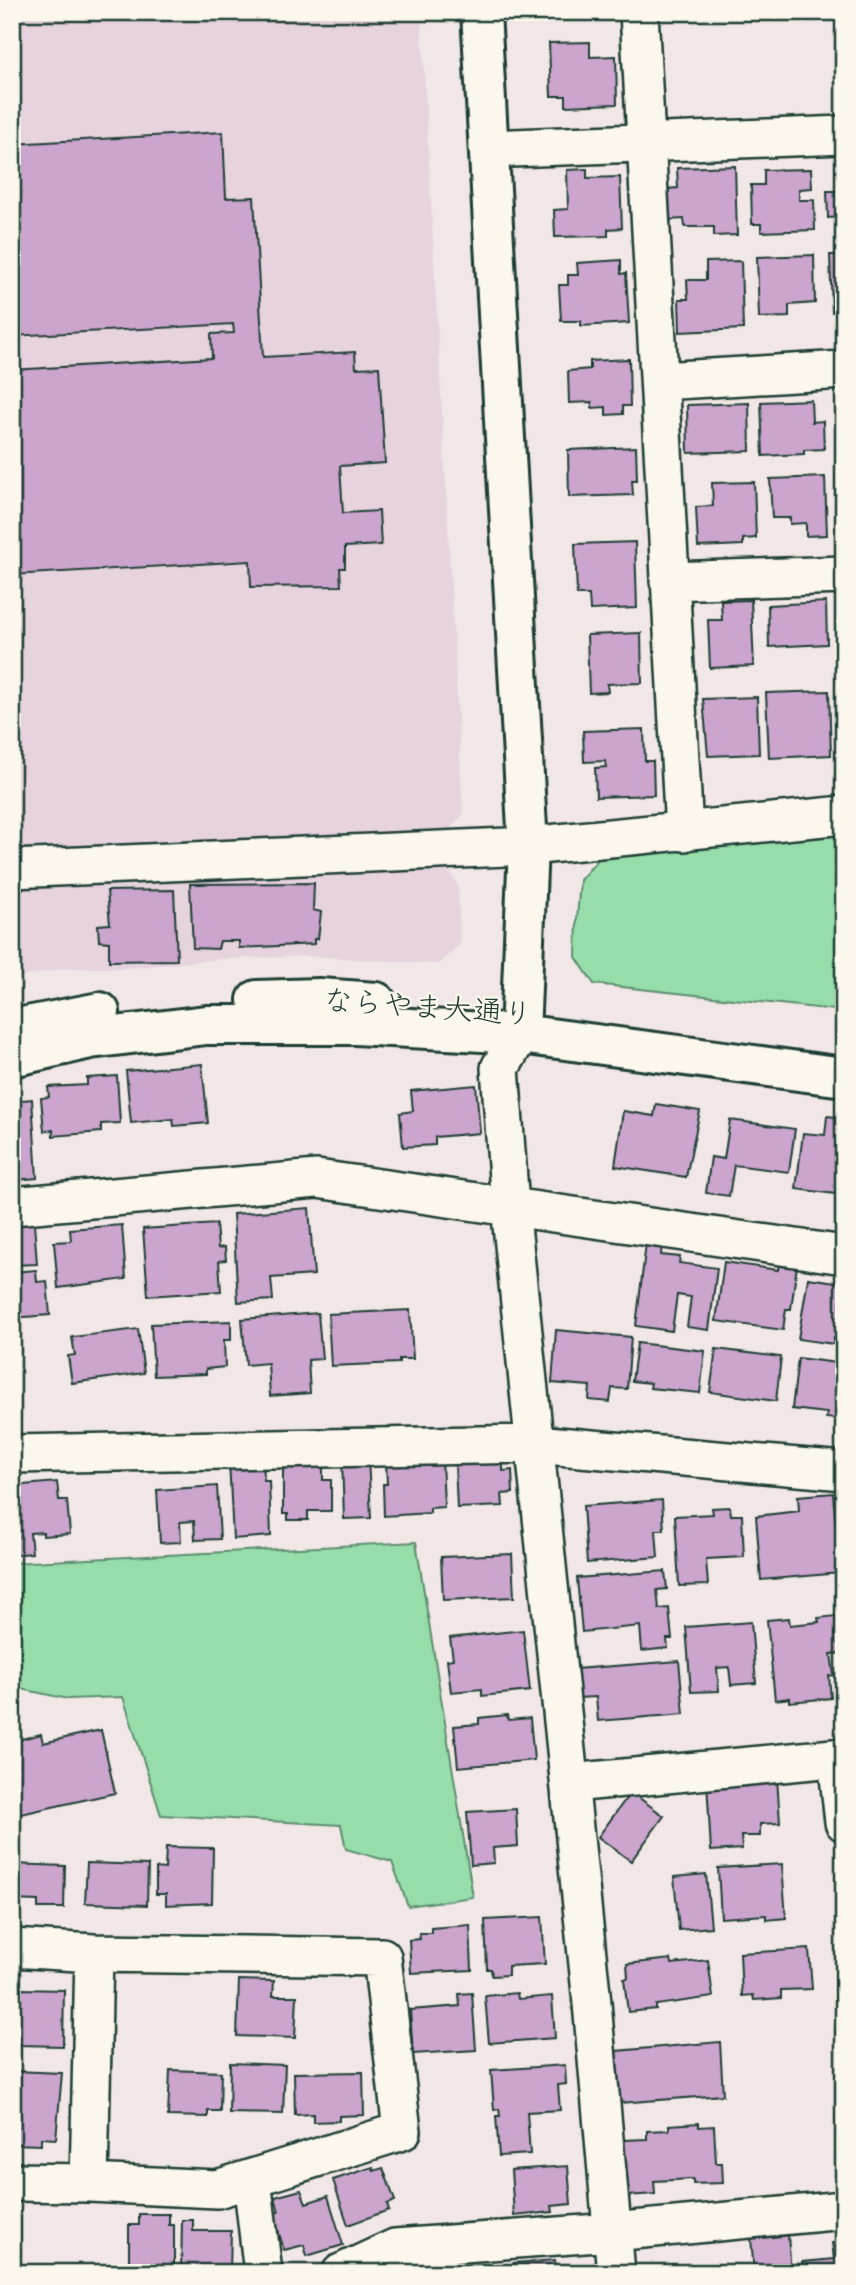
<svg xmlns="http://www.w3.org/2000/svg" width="856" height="2285" font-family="Caveat,'Klee One',sans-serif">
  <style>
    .built { fill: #e6d3de }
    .green { fill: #97ddaa; stroke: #5b8d6f; stroke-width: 2 }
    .building { fill: #cba5cd; stroke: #1f3d34; stroke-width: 2 }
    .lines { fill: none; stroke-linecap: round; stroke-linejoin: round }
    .minor-casing { stroke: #1f3d34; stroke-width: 42 }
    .tertiary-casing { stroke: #1f3d34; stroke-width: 44 }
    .minor { stroke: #fbf7ec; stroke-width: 37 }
    .tertiary { stroke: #fbf7ec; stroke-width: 38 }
    .labels { text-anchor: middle; stroke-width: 5; stroke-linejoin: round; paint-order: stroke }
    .street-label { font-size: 30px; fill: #1f3d34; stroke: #fbf7ec }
  </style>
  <rect width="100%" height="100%" fill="#f1e7e6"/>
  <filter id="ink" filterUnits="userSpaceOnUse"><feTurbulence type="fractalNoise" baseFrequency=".0143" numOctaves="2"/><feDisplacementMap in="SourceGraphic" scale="14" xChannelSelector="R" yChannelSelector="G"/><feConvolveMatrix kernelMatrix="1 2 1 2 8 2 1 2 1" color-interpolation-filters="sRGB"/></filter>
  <g filter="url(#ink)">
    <!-- built -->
    <path class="built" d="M12 12H421L463 814 447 832 12 852Z
      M448 868 458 886 460 944 438 964 308 956 221 959 129 968H65L12 979V888Z"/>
    <!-- green -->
    <path class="green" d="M844 831V1011L594 984 576 957 577 920 580 880 601 856 673 851Z
      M416 1542 473 1897 408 1906 392 1862 346 1849 341 1825 161 1815 123 1697 68 1699 12 1687V1563Z"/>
    <!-- building -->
    <path class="building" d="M590 42V57L616 56 617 104 566 106V96H551L549 43Z
      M223 132 226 198 254 197 263 357 355 352 356 368 379 367 385 463 340 466 343 513 379 511 381 545 345 547V568H340L341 586 251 587 250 561 12 575V370L212 358 211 334 234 333 233 324 12 336V144Z
      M735 166 737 235 714 236V227H685L684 219 668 220 667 189 678 188 677 168Z
      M587 169V178L620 177 622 228 608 229V236L555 237 554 210 568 209 567 170Z
      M811 169 812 188 799 189V200H814L815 230 761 232V224H752L751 185H764V170Z
      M827 191H844V217L828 218Z
      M814 255 815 303 789 305V317L759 318 757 257Z
      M830 255H844V311L832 312Z
      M621 260V274L626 273 629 323 581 326V321H561L559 285H568V275H578L577 263Z
      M741 261 743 329 680 332 679 299H688L687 280H706V262Z
      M629 359 630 406H623V414L606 415V407L592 408V402L569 403 568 371 590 369V361Z
      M811 400 812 422 823 421 824 449 804 450V454L763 456 761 402Z
      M749 403 750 451 688 453 687 405Z
      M837 407H844V450H839Z
      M636 447 637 480H632L633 495 569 497 568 450Z
      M825 477 827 535 806 536V523L790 524V518H772L770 479Z
      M754 482 756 538 743 539V545L698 547 696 507 713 506 712 483Z
      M635 542 637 608 590 610 589 595H577L575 544Z
      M751 600 754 666 710 668 708 620H722L721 601Z
      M826 602 827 644 769 647 768 605Z
      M641 633 642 683 607 684 608 692 589 693 587 635Z
      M829 691 831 755 769 758 766 693Z
      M757 697 759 754 708 756 703 699Z
      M644 729 645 761H653L654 795 596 797 595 768 606 767 605 761 584 762 583 731Z
      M314 883 313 910 321 912 318 939H314V944L239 948V941H220L218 949 193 948 190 884Z
      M174 890 177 960 109 961V942L99 941 98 925 110 924 107 891Z
      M202 1064 208 1123 174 1126 173 1119 131 1123 126 1071Z
      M117 1076 120 1123 101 1124V1132L53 1136V1130L44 1131 41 1098 49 1097 48 1087 87 1085V1078Z
      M476 1085 480 1133 435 1137V1145L403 1147 400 1113 413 1111 411 1091Z
      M32 1099 37 1178 16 1180 15 1173 12 1174V1101Z
      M656 1104 700 1111 686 1177 615 1166 623 1111 654 1116Z
      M827 1116 844 1118V1195L796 1189 803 1133 825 1135Z
      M730 1120 795 1129 789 1172 734 1165 729 1196 706 1193 711 1157 724 1159Z
      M309 1208 314 1275 271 1278 273 1300 238 1302 233 1214Z
      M34 1223 37 1264 12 1265V1224Z
      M216 1224 218 1248 225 1247 226 1260 219 1261 221 1291 148 1296 143 1229Z
      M122 1225 126 1279 58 1288 54 1242 71 1241 70 1229Z
      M646 1243 662 1245 661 1255 680 1257 679 1263 717 1268 709 1330 687 1327 691 1297 677 1295 672 1331 636 1326Z
      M724 1262 778 1270 779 1262 797 1265 791 1309H786L783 1330 716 1321Z
      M36 1270 37 1282 47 1281 50 1315 12 1318V1272Z
      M808 1278 843 1283 840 1306 844 1307V1339L834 1337V1344L798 1339Z
      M410 1310 413 1359H399V1363L331 1366 328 1314Z
      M318 1313 322 1359 308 1360 310 1393 270 1396 268 1363 246 1365 242 1319Z
      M231 1321V1340H224L225 1367 206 1369V1374L154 1376 151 1324Z
      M138 1329 144 1373 72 1383 68 1356 75 1355 72 1337Z
      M556 1330 631 1337 627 1389 612 1388 610 1402 589 1400 590 1386 552 1383Z
      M637 1343 705 1351 700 1393 650 1388 651 1383 632 1381Z
      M716 1349 781 1357 776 1401 710 1392Z
      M798 1358 844 1364V1420L826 1418 827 1413 792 1409Z
      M368 1456 371 1518 344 1519 342 1457Z
      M263 1458 264 1481H269L271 1536 233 1539 229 1460Z
      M442 1458 444 1507 430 1508V1513L384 1516 383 1484H387L386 1461Z
      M503 1462V1471L512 1470 513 1493 502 1494 503 1506 457 1508 455 1464Z
      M283 1464H323V1480H331V1511H308V1520H288V1514H283Z
      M57 1482 59 1500H67L70 1534 43 1536V1532L30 1533 32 1553 12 1555V1486Z
      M217 1486 220 1539 195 1540 194 1521 180 1522 181 1542 160 1543 157 1490Z
      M833 1493 840 1573 761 1580 756 1516 799 1511 798 1496Z
      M662 1500 664 1530H656L658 1557 587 1563 583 1506Z
      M730 1507 731 1515H742L744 1557 706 1559 708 1585 679 1586 675 1516 713 1514 712 1508Z
      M512 1554 514 1597 443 1600 441 1557Z
      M665 1571 667 1589 657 1590 659 1609 669 1608 672 1639H667L668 1648 642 1651 640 1626 582 1632 577 1578Z
      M844 1615V1653L831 1654 834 1675 829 1676 831 1698 790 1702V1698L775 1700 767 1620 789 1618 790 1625 819 1622 818 1618Z
      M751 1622 756 1683 731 1685 729 1667 717 1668 719 1691 691 1692 686 1627Z
      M523 1630 530 1691 482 1696V1689L451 1692 447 1660 453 1659 450 1638Z
      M679 1661 684 1714 598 1721 596 1697 577 1698 575 1669Z
      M507 1715 508 1720 530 1718 534 1760 458 1767 454 1726 479 1724V1718Z
      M12 1717 18 1740 41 1734 43 1743 101 1730 115 1793 12 1816Z
      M777 1777 780 1823 760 1824V1836H741L742 1849 711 1851 707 1781Z
      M631 1792 664 1816 631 1861 598 1837Z
      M516 1809 518 1846 493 1848 494 1863 471 1865 467 1812Z
      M166 1847 213 1848 212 1903 166 1905V1894H156V1868L165 1869Z
      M87 1863 148 1865 147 1905 85 1903Z
      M12 1864 65 1866 64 1908H38V1901L12 1900Z
      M782 1864 786 1918 766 1920V1915L721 1918 718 1868Z
      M706 1874 711 1927 679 1930 674 1877Z
      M542 1917 545 1964 508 1966V1975L492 1976 491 1969H487L485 1920Z
      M470 1925 472 1970 411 1973 409 1940 420 1939 419 1933H431V1928Z
      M809 1949 812 1989 781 1990V1998L754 2000 753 1995 742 1996 740 1953Z
      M671 1959 672 1964 708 1960 713 1997 656 2005V2009L628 2012 624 1979 628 1978 627 1964Z
      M239 1980 274 1981 273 1996H297L295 2038 237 2036Z
      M19 1989 64 1990 63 2046 18 2045Z
      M472 1993 476 2050 413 2054 410 2010 460 2006 459 1994Z
      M517 1993 518 1999 552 1996 555 2038 489 2043 485 1996Z
      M720 2042 723 2095 620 2103 616 2051Z
      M230 2063 285 2065 283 2114 229 2113Z
      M565 2065 566 2084 558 2085 560 2110 527 2112 530 2154 499 2156 496 2116H500L499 2109 494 2110 491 2070Z
      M170 2070 221 2072 220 2111H208V2117L168 2116Z
      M13 2071 62 2073 56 2139 41 2138V2145L12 2144Z
      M363 2072 364 2115 339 2116V2121L313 2122V2114L295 2115 294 2073Z
      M699 2123V2127L714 2126 716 2163H722L723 2183 693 2184V2179L654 2181 655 2194 627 2196 624 2140 647 2139V2131L669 2130V2125Z
      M568 2166 571 2204 552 2206 553 2212 514 2216 511 2170Z
      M373 2167 374 2171 383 2168 395 2201 387 2204 389 2210 348 2225 333 2180Z
      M301 2190 306 2203 328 2196 343 2245 307 2256 304 2245 284 2250 273 2213 279 2212 275 2197Z
      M139 2214H169V2225H174V2273H145V2262H129V2225H139Z
      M182 2220H193V2231H231L230 2273H181Z
      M788 2235 791 2273H754L751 2238Z
      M832 2243H844V2273H803L802 2262 834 2259Z
      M555 2260 556 2270 577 2268V2273H515L514 2263Z"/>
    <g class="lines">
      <defs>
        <path id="minor" d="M639 12 684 832
          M488 149 844 135
          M660 381 844 370
          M669 581 844 575
          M12 869 528 846 844 815
          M520 1034 500 1068 510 1206 592 2003 616 2273
          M12 1206 317 1179 844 1255
          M12 1454 535 1444 844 1471
          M837 1758 844 1822
          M571 1783 844 1757
          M12 1948 94 1953 382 1957 402 2131 217 2189 89 2183
          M252 2179 263 2273
          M12 2182 89 2183 94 1953
          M341 2273 395 2248 612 2232 844 2210"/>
        <path id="tertiary" d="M481 12 528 846 520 1034
          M257 1000 319 998 376 1002
          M12 1029 100 1012
          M12 1057 90 1039 206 1025H355L520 1034 844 1077"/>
      </defs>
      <!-- minor casing -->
      <use href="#minor" class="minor-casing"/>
      <!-- tertiary casing -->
      <use href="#tertiary" class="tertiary-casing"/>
      <!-- minor -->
      <use href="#minor" class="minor"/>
      <!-- tertiary -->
      <use href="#tertiary" class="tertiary"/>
    </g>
  </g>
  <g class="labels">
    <!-- street labels -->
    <g class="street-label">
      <text transform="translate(428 1007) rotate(4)" y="10">ならやま大通り</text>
    </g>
  </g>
  <!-- margin -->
  <rect width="856" height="2285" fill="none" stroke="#fbf7ec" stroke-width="42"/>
  <rect x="21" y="21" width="814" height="2243" fill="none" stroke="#1f3d34" stroke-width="2.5" filter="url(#ink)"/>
</svg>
